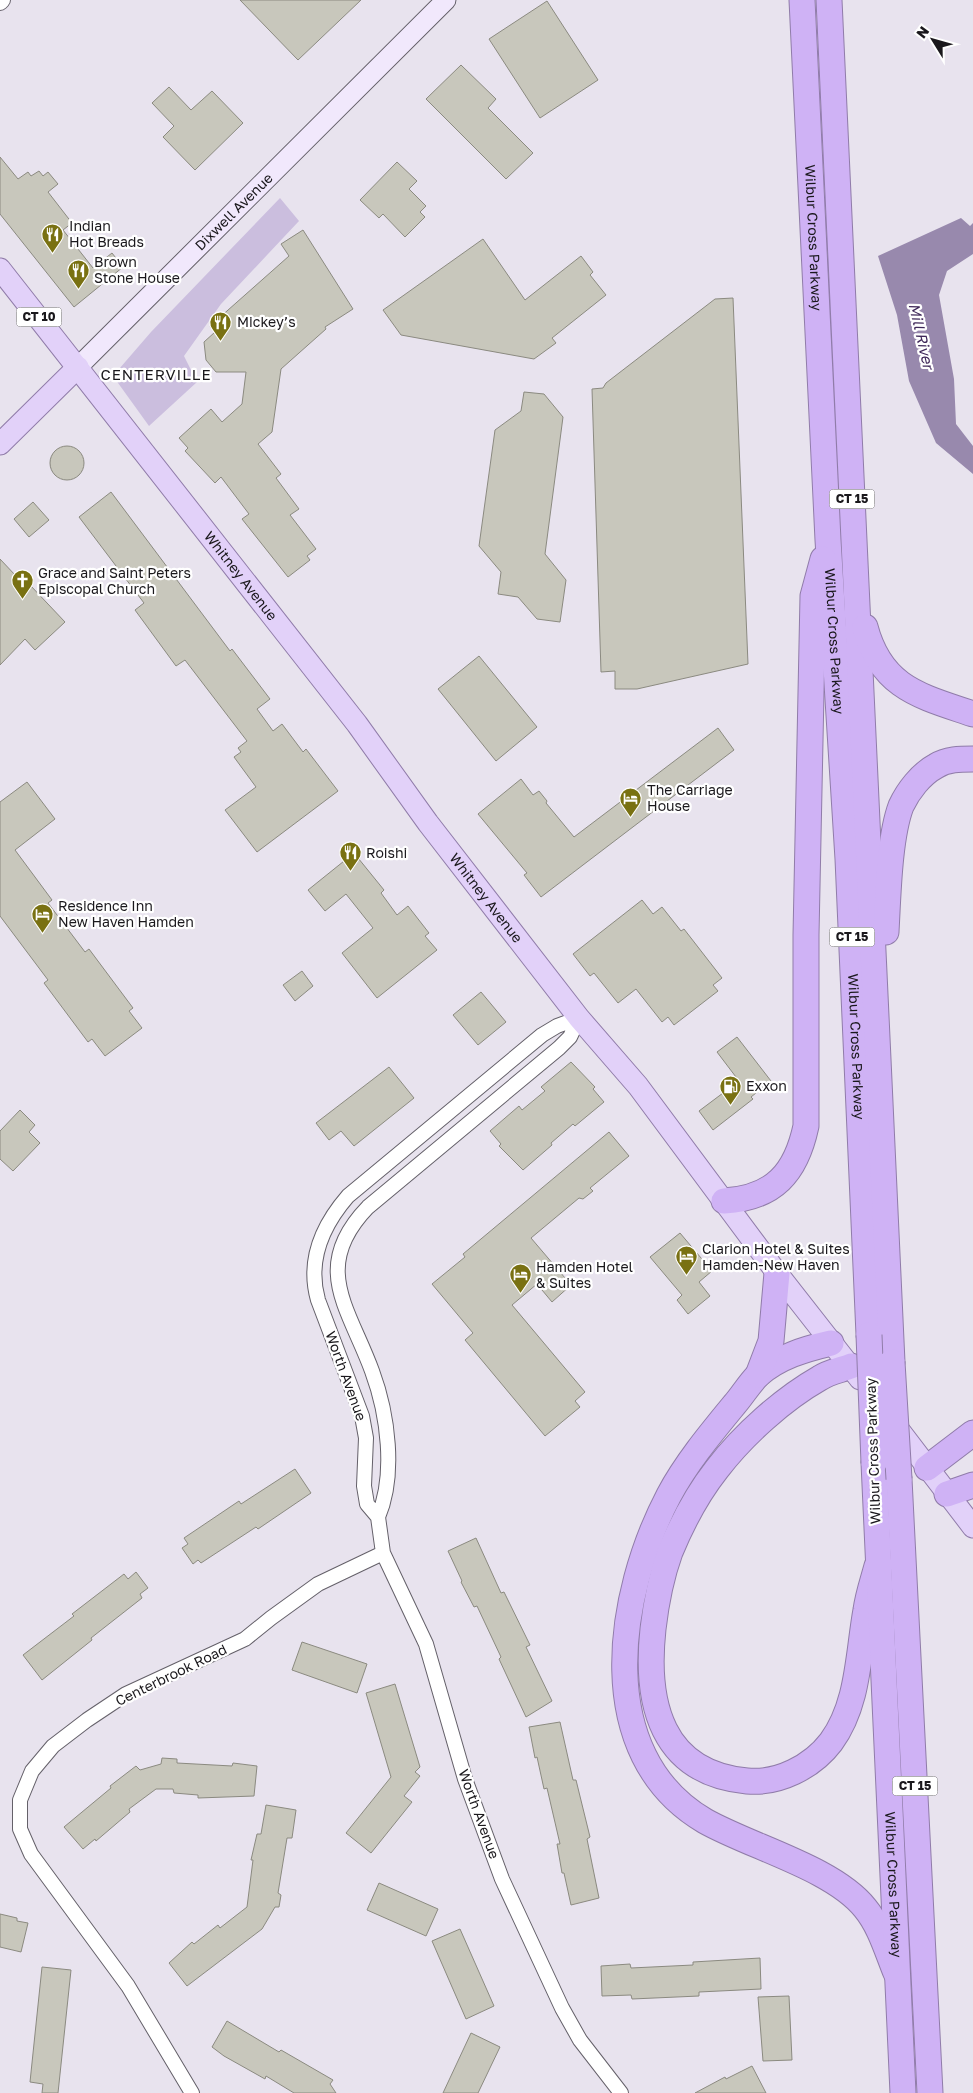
<svg xmlns="http://www.w3.org/2000/svg" width="973" height="2093" font-family="'Golos Text',sans-serif">
  <style>
    .green { fill: #cbbede }
    .water { fill: #9889ad }
    .building { fill: #c8c7bc; stroke: #8b8a80 }
    .lines { fill: none; stroke-linecap: round; stroke-linejoin: round }
    .minor-casing { stroke: #646069; stroke-width: 16 }
    .tertiary-casing { stroke: #646069; stroke-width: 18 }
    .secondary-casing { stroke: #646069; stroke-width: 21 }
    .primary-casing { stroke: #907ca9; stroke-width: 23 }
    .motorway-casing { stroke: #907ca9; stroke-width: 27 }
    .minor { stroke: #fff; stroke-width: 14 }
    .tertiary { stroke: #fff; stroke-width: 16 }
    .secondary { stroke: #f1e8fc; stroke-width: 19 }
    .primary { stroke: #e2d1f9; stroke-width: 21 }
    .motorway { stroke: #cfb2f5; stroke-width: 25 }
    .motorway-bridge-casing { stroke: #907ca9; stroke-width: 27; stroke-linecap: butt }
    .motorway-bridge { stroke: #cfb2f5; stroke-width: 25 }
    .labels { text-anchor: middle; stroke-width: 4.5; stroke-linejoin: round; paint-order: stroke }
    .shield { fill: #fff; stroke: #5f5d60; stroke-width: 1 }
    .shield-label { font-size: 12px; font-weight: bold; fill: #1a181c }
    .street-label { font-size: 14px; fill: #1a181c; stroke: #fff }
    .poi-label { font-size: 14px; fill: #1a181c; stroke: #fff; text-anchor: start }
    .water-label { font-size: 15px; font-style: italic; fill: #3f2859; stroke: #fff }
    .neighbourhood-label { font-size: 15px; letter-spacing: 1px; fill: #1a181c; stroke: #fff }
  </style>
  <rect width="100%" height="100%" fill="#e8e3ee"/>
  <!-- green -->
  <path class="green" d="M280 198 299 221 221 304 184 356 197 382 149 426 113 376 151 332Z"/>
  <!-- water -->
  <path class="water" d="M961 218 970 226 973 223V254L947 271 939 295 954 379 956 424 973 446V474L936 443 909 381 897 315 878 256Z
    M50 463a16 16 0 1 1 32 0a16 16 0 1 1-32 0Z"/>
  <!-- building -->
  <path class="building" d="M240 0H361L298 60Z
    M547 1 598 80 540 118 489 39Z
    M461 65 496 99 488 108 533 153 506 179 426 99Z
    M169 87 191 110 212 91 243 123 195 170 163 137 174 126 152 103Z
    M0 157 18 179 28 172 31 176 39 171 43 176 48 172 58 184 48 192 72 223 63 230 93 268 112 253 123 267 74 307 0 214Z
    M397 162 417 181 409 189 426 206 420 212 425 217 405 237 383 214 379 218 360 200Z
    M303 230 353 309 325 327 326 329 281 369 272 432 258 444 281 474 276 478 299 509 290 515 316 549 307 556 310 560 288 577 242 519 249 514 221 477 215 483 185 451 188 448 179 438 211 409 222 422 242 404 246 372H216L206 360 204 342 215 332 210 326 289 256 281 244Z
    M483 239 525 300 581 256 593 272 590 275 606 295 552 338 556 343 534 359 401 335 383 310Z
    M733 298 748 664 637 689H615V671L601 672 592 389 603 388 606 383 715 299Z
    M524 392 544 394 563 417 545 554 566 580 560 622 537 619 518 597 498 594 501 572 479 546 495 430 521 411Z
    M50 463a17 17 0 1 1 34 0a17 17 0 1 1-34 0Z
    M111 492 230 651 232 649 270 699 257 709 273 731 282 724 303 752 306 749 338 791 257 852 225 810 256 787 234 757 241 752 238 748 247 741 185 660 176 666 135 610 144 603 79 517Z
    M33 502 49 520 29 537 14 519Z
    M0 559 16 576 21 571 32 583 30 585 65 622 35 650 25 639 0 665Z
    M479 656 537 727 496 761 438 689Z
    M718 728 734 750 541 897 524 875 527 873 478 814 521 779 533 795 539 791 547 801 546 803 574 837Z
    M27 782 55 819 15 850 52 900 48 903 85 952 89 949 133 1008 129 1011 142 1028 105 1056 92 1039 88 1042 44 983 48 980 0 916V802Z
    M354 853 384 890 381 893 397 915 408 906 429 933 425 936 437 950 377 998 342 953 373 928 346 894 325 911 308 890Z
    M642 900 653 914 662 907 681 931 684 929 722 978 713 985 718 991 674 1025 668 1017 662 1022 636 989 618 1003 594 973 590 976 573 954Z
    M302 971 313 986 295 1001 283 985Z
    M481 992 506 1022 478 1045 453 1015Z
    M737 1037 771 1081 751 1097 753 1099 713 1130 699 1111 739 1081 717 1052Z
    M571 1062 595 1087 593 1089 604 1102 575 1126 573 1124 551 1143 552 1145 523 1170 499 1146 501 1144 490 1131 519 1106 522 1110 545 1091 541 1087Z
    M389 1067 414 1098 354 1146 341 1131 329 1140 316 1123Z
    M20 1110 35 1125 29 1132 40 1143 13 1171 0 1159V1131Z
    M609 1132 629 1156 590 1188 593 1191 583 1199 579 1198 531 1238 571 1285 552 1302 537 1284 512 1305 585 1392 575 1401 580 1407 545 1436 465 1340 473 1333 432 1284 465 1257 463 1254Z
    M680 1233 712 1271 699 1282 710 1296 688 1314 677 1300 682 1295 650 1257Z
    M295 1469 311 1493 258 1529 256 1527 201 1563 198 1560 193 1564 182 1548 188 1544 184 1538 239 1501 241 1504Z
    M476 1538 501 1593 504 1592 530 1645 526 1647 552 1701 526 1717 499 1659 501 1657 477 1606 474 1607 461 1582 462 1581 448 1551Z
    M136 1572 148 1588 140 1594 142 1598 91 1638 92 1640 42 1680 23 1655 74 1616 72 1614 124 1574 128 1579Z
    M302 1642 367 1664 357 1693 292 1670Z
    M395 1684 420 1767 415 1772 420 1776 404 1796 412 1802 371 1853 346 1833 391 1777 366 1693Z
    M560 1722 573 1780H576L590 1837 587 1839 599 1898 571 1905 564 1873H562L557 1844H560L547 1788 544 1789 537 1757 535 1758 529 1727Z
    M162 1758 177 1759V1763L232 1766 233 1763 257 1766 254 1796 198 1798V1795L174 1793 173 1789H156L129 1809 130 1812 96 1841 95 1839 83 1849 64 1827 111 1788 110 1786 136 1766 140 1770 161 1764Z
    M266 1805 296 1810 292 1838H287L278 1893 281 1895 279 1907H275L262 1929 187 1986 169 1963 192 1942 194 1944 218 1925 220 1928 247 1907 253 1860H251L257 1834H261Z
    M379 1883 438 1909 426 1936 367 1910Z
    M0 1914 17 1918V1921L28 1923 21 1952 0 1947Z
    M460 1929 494 2006 466 2019 432 1941Z
    M760 1958 761 1989 699 1992V1996L632 1999 631 1995 602 1996 601 1966 630 1964 631 1968 693 1965V1962Z
    M42 1967 71 1970 58 2093H42L43 2084 30 2082Z
    M789 1996 792 2060 763 2061 758 1997Z
    M227 2021 279 2052 281 2050 333 2080 330 2084 336 2093H294L266 2076 265 2079 224 2056 212 2047Z
    M471 2033 500 2047 478 2093H443Z
    M752 2066 766 2093H695L725 2077 726 2079Z"/>
  <g class="lines">
    <defs>
      <path id="minor" d="M579 1018 557 1026 542 1035 348 1196C322 1226 307 1261 318 1300L362 1416 366 1438 364 1486 367 1504 378 1517 383 1553 426 1644 465 1779 502 1879 562 2008 580 2040 621 2093
        M378 1517C396 1475 388 1414 372 1371 349 1308 310 1267 368 1207L559 1048 570 1037 579 1018
        M192 2093 128 1986 31 1854 20 1829V1800L32 1771 53 1746 87 1720 126 1694 245 1639 271 1618 318 1584 383 1553"/>
      <path id="tertiary" d="M0 2 2 0"/>
      <g id="secondary">
        <path id="s1" d="M78 367 446 0"/>
      </g>
      <g id="primary">
        <path id="s2" d="M0 269 357 724 428 823 579 1018 638 1086 777 1273 860 1379"/>
        <path d="M0 444 78 367"/>
        <path d="M892 1421 973 1527"/>
      </g>
      <g id="motorway">
        <path id="s3" d="M802 0 828 540 848 859 869 1335"/>
        <path d="M829 0 892 1362"/>
        <path d="M865 627C881 688 920 696 973 714"/>
        <path d="M886 932C888 897 889 838 901 806 908 791 921 774 936 766 947 759 960 759 973 759"/>
        <path d="M724 1201C774 1198 796 1173 806 1126V935L813 596 823 559"/>
        <path d="M831 1343C805 1349 778 1357 758 1375 749 1384 742 1396 734 1405 711 1433 686 1463 669 1495 617 1594 591 1754 705 1821 751 1847 833 1868 865 1908 880 1926 887 1951 896 1973"/>
        <path d="M851 1366C841 1370 829 1372 820 1378 783 1399 743 1435 717 1469 698 1493 682 1523 670 1552 661 1577 656 1603 653 1629 645 1703 661 1773 747 1781 778 1784 812 1767 831 1742 859 1704 858 1654 866 1610 868 1595 873 1581 877 1566"/>
        <path d="M758 1375 771 1341 777 1273"/>
        <path id="s4" d="M874 1463 903 2093"/>
        <path d="M927 1468 973 1433"/>
        <path d="M899 1479 930 2093"/>
        <path d="M947 1494 973 1485"/>
      </g>
    </defs>
    <!-- minor casing -->
    <use href="#minor" class="minor-casing"/>
    <!-- tertiary casing -->
    <use href="#tertiary" class="tertiary-casing"/>
    <!-- secondary casing -->
    <use href="#secondary" class="secondary-casing"/>
    <!-- primary casing -->
    <use href="#primary" class="primary-casing"/>
    <!-- motorway casing -->
    <use href="#motorway" class="motorway-casing"/>
    <!-- minor -->
    <use href="#minor" class="minor"/>
    <!-- tertiary -->
    <use href="#tertiary" class="tertiary"/>
    <!-- secondary -->
    <use href="#secondary" class="secondary"/>
    <!-- primary -->
    <use href="#primary" class="primary"/>
    <!-- motorway -->
    <use href="#motorway" class="motorway"/>
    <defs>
      <path id="motorway-bridge" d="M869 1335 874 1463
        M892 1362 899 1479"/>
    </defs>
    <!-- motorway-bridge casing -->
    <use href="#motorway-bridge" class="motorway-bridge-casing"/>
    <!-- motorway-bridge -->
    <use href="#motorway-bridge" class="motorway-bridge"/>
  </g>
  <!-- icons -->
  <defs>
    <symbol id="restaurant-pin" viewBox="-11 -11 22 30"><path d="M0 17L-7.5 6A9.5 9.5 0 1 1 7.5 6Z" fill="#797112" stroke="#fff"/><path d="M-5-6h1v4h1v-4h1v4h1v-4h1v5L-1.5 .5V6h-2V.5L-5-1ZM5-6V6H3V1.5H1.5Q1.5-4 5-6Z" fill="#fff"/></symbol>
    <symbol id="church-pin" viewBox="-11 -11 22 30"><path d="M0 17L-7.5 6A9.5 9.5 0 1 1 7.5 6Z" fill="#797112" stroke="#fff"/><path d="M-1.2-6h2.4v3.5h3.3v2.4h-3.3V6h-2.4V-.1h-3.3v-2.4h3.3Z" fill="#fff"/></symbol>
    <symbol id="hotel-pin" viewBox="-11 -11 22 30"><path d="M0 17L-7.5 6A9.5 9.5 0 1 1 7.5 6Z" fill="#797112" stroke="#fff"/><path d="M-6-4.5h1.5V1H6V5H4.5V3h-9V5H-6ZM-4 0a1.8 1.8 0 1 1 3.6 0ZM.5 0V-2.5h3Q6-2.5 6 0Z" fill="#fff"/></symbol>
    <symbol id="fuel-pin" viewBox="-11 -11 22 30"><path d="M0 17L-7.5 6A9.5 9.5 0 1 1 7.5 6Z" fill="#797112" stroke="#fff"/><path d="M-5.5-6h7V0h2V4h1.3V-2.5L3-4.5l.8-.8L6-3V5H2.5V1h-1V6h-7ZM-4.2-4.7v3.2H.2V-4.7Z" fill="#fff"/></symbol>
  </defs>
  <g fill-rule="evenodd">
    <use href="#restaurant-pin" x="40" y="222" width="25" height="34"/>
    <use href="#restaurant-pin" x="66" y="258" width="25" height="34"/>
    <use href="#restaurant-pin" x="208" y="310" width="25" height="34"/>
    <use href="#church-pin" x="10" y="568" width="25" height="34"/>
    <use href="#hotel-pin" x="618" y="786" width="25" height="34"/>
    <use href="#restaurant-pin" x="338" y="840" width="25" height="34"/>
    <use href="#hotel-pin" x="30" y="902" width="25" height="34"/>
    <use href="#fuel-pin" x="718" y="1074" width="25" height="34"/>
    <use href="#hotel-pin" x="674" y="1244" width="25" height="34"/>
    <use href="#hotel-pin" x="508" y="1262" width="25" height="34"/>
  </g>
  <g class="labels">
    <!-- shield labels -->
    <g class="shield">
      <rect x="16.5" y="307.5" width="45" height="19" rx="4"/>
      <rect x="829.5" y="489.5" width="45" height="19" rx="4"/>
      <rect x="829.5" y="927.5" width="45" height="19" rx="4"/>
      <rect x="892.5" y="1776.5" width="45" height="19" rx="4"/>
    </g>
    <g class="shield-label">
      <text x="39" y="321">CT 10</text>
      <text x="852" y="503">CT 15</text>
      <text x="852" y="941">CT 15</text>
      <text x="915" y="1790">CT 15</text>
    </g>
    <!-- street labels -->
    <g class="street-label">
      <text dy="5" stroke="none"><textPath href="#s1" startOffset="220">Dixwell Avenue</textPath></text>
      <text dy="5" stroke="none"><textPath href="#s3" startOffset="238">Wilbur Cross Parkway</textPath></text>
      <text dy="5" stroke="none"><textPath href="#s2" startOffset="390">Whitney Avenue</textPath></text>
      <text dy="5" stroke="none"><textPath href="#s3" startOffset="642">Wilbur Cross Parkway</textPath></text>
      <text dy="5" stroke="none"><textPath href="#s2" startOffset="795">Whitney Avenue</textPath></text>
      <text dy="5" stroke="none"><textPath href="#s3" startOffset="1048">Wilbur Cross Parkway</textPath></text>
      <text transform="translate(346 1376) rotate(70)" y="5">Worth Avenue</text>
      <text transform="translate(873 1451) rotate(-92)" y="5">Wilbur Cross Parkway</text>
      <text transform="translate(171 1675) rotate(-26)" y="5">Centerbrook Road</text>
      <text transform="translate(479 1814) rotate(70)" y="5">Worth Avenue</text>
      <text dy="5" stroke="none"><textPath href="#s4" startOffset="422">Wilbur Cross Parkway</textPath></text>
    </g>
    <!-- poi labels -->
    <g class="poi-label">
      <text x="69" y="231">Indian<tspan x="69" dy="16">Hot Breads</tspan></text>
      <text x="94" y="267">Brown<tspan x="94" dy="16">Stone House</tspan></text>
      <text x="237" y="327">Mickey’s</text>
      <text x="38" y="578">Grace and Saint Peters<tspan x="38" dy="16">Episcopal Church</tspan></text>
      <text x="647" y="795">The Carriage<tspan x="647" dy="16">House</tspan></text>
      <text x="366" y="858">Roishi</text>
      <text x="58" y="911">Residence Inn<tspan x="58" dy="16">New Haven Hamden</tspan></text>
      <text x="746" y="1091">Exxon</text>
      <text x="702" y="1254">Clarion Hotel &amp; Suites<tspan x="702" dy="16">Hamden-New Haven</tspan></text>
      <text x="536" y="1272">Hamden Hotel<tspan x="536" dy="16">&amp; Suites</tspan></text>
    </g>
    <!-- water labels -->
    <g class="water-label">
      <text transform="translate(921 336) rotate(77)" y="5">Mill River</text>
    </g>
    <!-- neighbourhood labels -->
    <g class="neighbourhood-label">
      <text x="156" y="380">CENTERVILLE</text>
    </g>
  </g>
  <!-- north arrow -->
  <g transform="translate(933 40) rotate(307)" stroke="#ffffff" stroke-width="4" paint-order="stroke">
  <path d="M0-4L9 19L0 12L-9 19Z" fill="#1a181c"/>
  <text y="-8" font-size="14" font-weight="bold" text-anchor="middle" fill="#1a181c">N</text>
  </g>
</svg>
